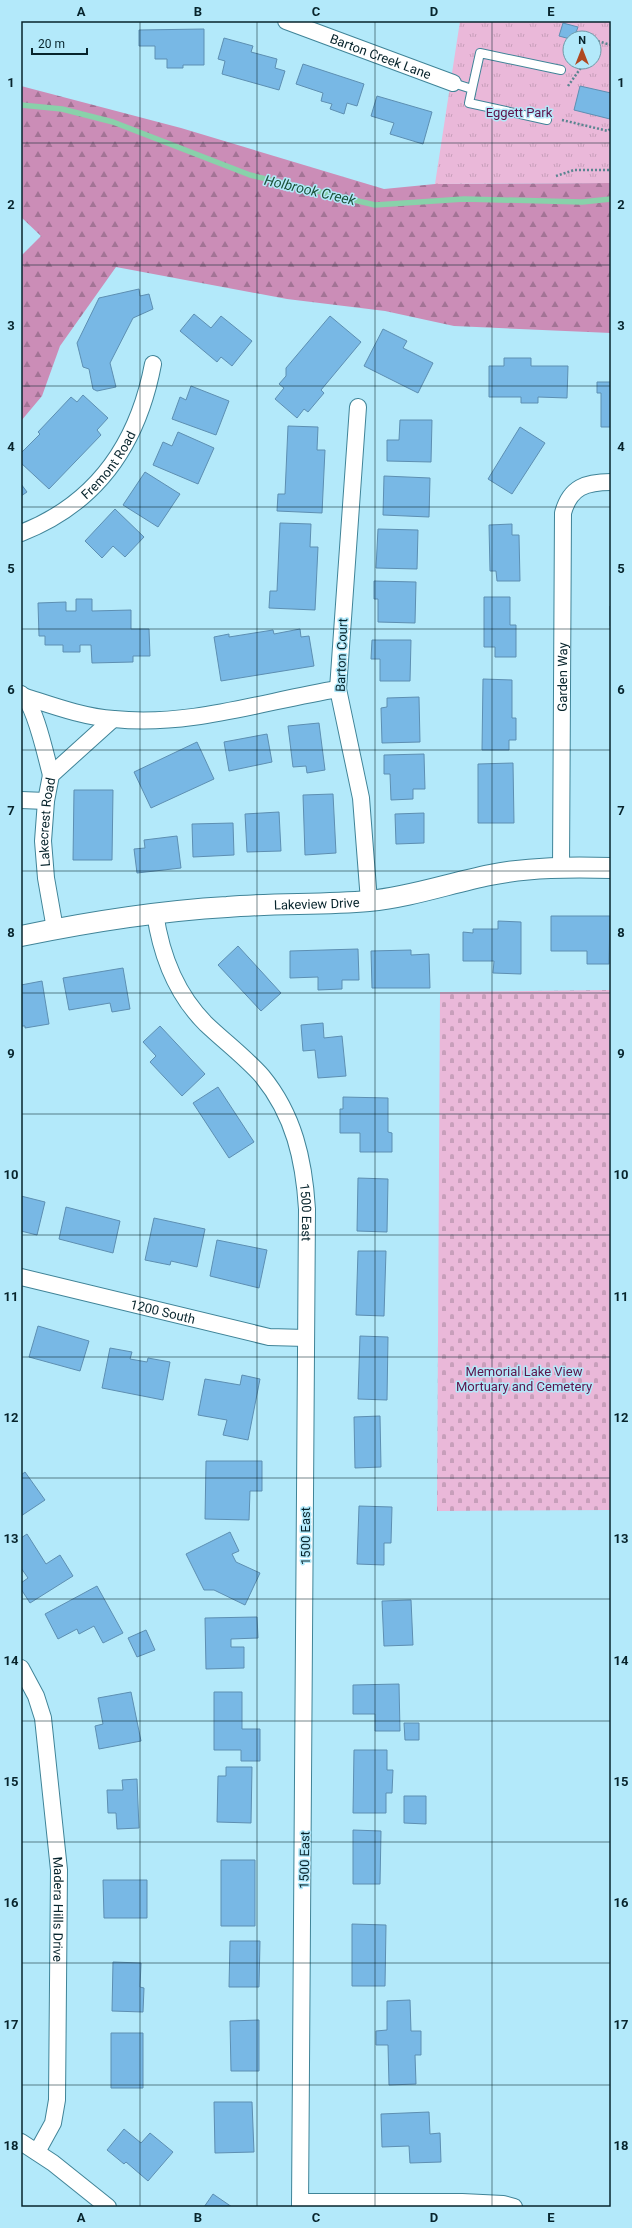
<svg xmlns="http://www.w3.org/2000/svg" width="632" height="2228" font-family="Roboto,sans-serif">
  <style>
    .forest { fill: url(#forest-firs) }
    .cemetery { fill: url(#cemetery-stones) }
    .park { fill: url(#park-tufts); fill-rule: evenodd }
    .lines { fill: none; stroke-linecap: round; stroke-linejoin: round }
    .stream { stroke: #89d1aa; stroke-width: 5.5 }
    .building { fill: #78b8e5; stroke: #5d8fb2 }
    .service-casing { stroke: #408498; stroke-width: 10 }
    .minor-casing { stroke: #408498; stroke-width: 18 }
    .tertiary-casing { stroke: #408498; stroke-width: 22 }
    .path { stroke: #5b8591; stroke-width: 2.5; stroke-dasharray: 2 2; stroke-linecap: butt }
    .service { stroke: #fff; stroke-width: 8 }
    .minor { stroke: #fff; stroke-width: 16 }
    .tertiary { stroke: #fff; stroke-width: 20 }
    .grid { fill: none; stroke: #07242c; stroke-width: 1; stroke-opacity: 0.55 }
    .labels { text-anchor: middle; stroke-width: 3; stroke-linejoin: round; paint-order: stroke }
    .street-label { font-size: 13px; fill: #07242c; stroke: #b3e9fa }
    .park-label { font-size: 13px; fill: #5d144b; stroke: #b3e9fa }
    .water-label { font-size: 14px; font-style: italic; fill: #1b5238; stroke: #b3e9fa }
    .neatline { fill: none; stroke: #07242c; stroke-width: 1.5 }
    .grid-label { font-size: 13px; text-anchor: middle; font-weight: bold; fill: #07242c }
  </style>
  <defs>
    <pattern id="forest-firs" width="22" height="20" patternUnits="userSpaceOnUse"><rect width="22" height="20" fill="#cb8db7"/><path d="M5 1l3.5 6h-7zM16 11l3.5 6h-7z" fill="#a37395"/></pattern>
    <pattern id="cemetery-stones" width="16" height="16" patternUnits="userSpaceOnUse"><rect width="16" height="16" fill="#eab8d9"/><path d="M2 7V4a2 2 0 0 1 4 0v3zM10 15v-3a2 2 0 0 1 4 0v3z" fill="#c79eba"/></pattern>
    <pattern id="park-tufts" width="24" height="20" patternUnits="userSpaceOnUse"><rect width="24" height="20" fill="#eab8d9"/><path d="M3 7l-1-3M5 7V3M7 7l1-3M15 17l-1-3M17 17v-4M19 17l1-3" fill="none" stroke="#c79eba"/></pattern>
  </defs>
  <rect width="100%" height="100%" fill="#b3e9fa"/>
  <!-- forest -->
  <path class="forest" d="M21 86 181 128 384 189 435 184 611 183V333L454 326 385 311 287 299 116 267 60 346 42 396 21 421V256L41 236 21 217Z"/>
  <!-- cemetery -->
  <path class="cemetery" d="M611 990V1510L437 1511 440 992Z"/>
  <!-- park -->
  <path class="park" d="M460 21H611V183L435 184ZM570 38H594V62H570Z"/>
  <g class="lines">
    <!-- stream -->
    <path class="stream" d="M21 105 62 109 113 122 250 175 375 205 464 199 582 202 611 199"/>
  </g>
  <!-- building -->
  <path class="building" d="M563 23 578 27 574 38 570 39 559 36Z
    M204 29V65H183V68H167V59H155V46H139V30Z
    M224 38 253 46 251 52 277 59 275 68 285 71 279 90 222 74 225 61 218 59Z
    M303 64 364 84 357 106 347 103 344 114 330 109 332 104 321 101 323 93 296 84Z
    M580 86 611 93 610 119 574 110Z
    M377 96 432 112 423 144 390 134 394 123 371 116Z
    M139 289 140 296 149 294 153 309 133 318 110 363 116 387 97 391 93 389 89 369 83 367 77 343 99 298Z
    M194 314 211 328 221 316 252 341 232 366 221 357 217 362 180 331Z
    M330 316 361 342 321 390 324 393 308 412 304 409 297 418 275 399 284 388 279 384 286 376V368Z
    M383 329 407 341 403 348 433 363 418 393 364 366Z
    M504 358H531V366H568L567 398 538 397V403H521V397H489V366H504Z
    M597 382H611V427H601V393H597Z
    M191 386 229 401 216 435 172 419 180 397 186 400Z
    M83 395 108 418 97 430 101 435 49 489 21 463V453L40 434 38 432 71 397 77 402Z
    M400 420H432L431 462 387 461V440H399Z
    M288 426 318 427 317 450H325L322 513 277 511 278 494H285Z
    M520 427 545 443 512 494 488 479Z
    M178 432 214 448 198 484 153 465 163 442 172 446Z
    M145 472 180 494 158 527 123 505Z
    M384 476 430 478 429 517 383 515Z
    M21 484 27 492 21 496Z
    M115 509 144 537 125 557 113 546 102 558 85 541Z
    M280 523 311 524 310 547H318L315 610 269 608 270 591H277Z
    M512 524V535H519L520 581H497L496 571H490L489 525Z
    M378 529 418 530 417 569 376 568Z
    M374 581 416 582 415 623 378 622V599H374Z
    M484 597H510V625H516V657H495V647H484Z
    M76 599H92V611L131 610V629H149L150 656H133V662L92 663 91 645H80V652H63V645H45V636H39L38 603 66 602V611H76Z
    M610 606H611V626H610Z
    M300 629 301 637 309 636 314 666 221 681 214 637 229 634V637L273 630 274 634Z
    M372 640H411L410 681H380V659H371Z
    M483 679 512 680V718H516V740H509V750H482Z
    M419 697 420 742 382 743 381 708 387 707V698Z
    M319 723 325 770 307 773 306 766 293 767 288 726Z
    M267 734 272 762 229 771 224 742Z
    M197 742 214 779 151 808 134 772Z
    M424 754 425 789H413V799L391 800 390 774H384V755Z
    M513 763 514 823H478V764Z
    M74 790H113L112 860H73Z
    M333 794 336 853 305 855 303 795Z
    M279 812 281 851 247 852 245 814Z
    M424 813V843L396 844 395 814Z
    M233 823 234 855 193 857 192 824Z
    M177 836 181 868 137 873 134 849 145 848 144 840Z
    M551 916H610L609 964H587V951H551Z
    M498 921 521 922V974L493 973 494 961H463V932L473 933V929H498Z
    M238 946 281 993 261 1011 218 965Z
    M358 949 359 980H342V989L318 990V977L290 978V951Z
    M411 950V955L429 954 430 988H372L371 951Z
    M123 968 130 1009 112 1012 110 1003 69 1010 63 978Z
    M42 981 49 1024 25 1028V1026H21V985Z
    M323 1023 324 1038 342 1036 346 1076 318 1078 315 1050 303 1051 301 1025Z
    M160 1026 205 1074 182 1096 150 1062 156 1056 143 1042Z
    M218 1087 254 1142 229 1158 193 1103Z
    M343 1097 388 1098V1132L392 1133V1152H360V1133H340V1109H343Z
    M358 1178 388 1179 387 1232 357 1231Z
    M21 1196 45 1202 37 1235 21 1231Z
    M66 1207 120 1221 113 1253 59 1239Z
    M154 1218 205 1229 197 1267 171 1261 170 1265 145 1260Z
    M217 1240 267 1250 259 1288 210 1276Z
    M358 1251H386L384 1316 356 1315Z
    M38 1326 89 1341 80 1371 29 1357Z
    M360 1336 388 1337 387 1400 358 1399Z
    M110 1348 132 1352 130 1359 147 1362 148 1358 170 1362 163 1400 102 1388Z
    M242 1375 260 1379 248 1440 223 1435 227 1420 198 1415 205 1379 240 1385Z
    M380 1416 381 1467 355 1468 354 1417Z
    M206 1461H262V1491H250L249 1520 205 1519Z
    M25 1472 45 1500 21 1516V1475Z
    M359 1506 392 1507 391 1543H384V1565L357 1564Z
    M230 1532 239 1551 232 1554 236 1562 260 1573 245 1605 214 1590H204L186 1554Z
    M27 1534 46 1564 60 1555 73 1576 30 1603 21 1589V1583L28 1578 21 1568V1538Z
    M97 1586 123 1633 103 1643 94 1626 79 1634 77 1629 58 1639 45 1614Z
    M411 1600 413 1645 384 1646 382 1601Z
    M257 1617 258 1638 231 1639V1647H244V1668L206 1669 205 1618Z
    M146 1630 155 1650 137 1657 128 1638Z
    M399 1684 400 1731H375V1714H353V1685Z
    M131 1692 141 1741 99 1749 95 1726 103 1724 98 1698Z
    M214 1692H242V1729H260V1761H241V1750H214Z
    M404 1723H419V1740H405Z
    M354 1750H387V1770H393L392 1793H386V1813H353Z
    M226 1767H252L251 1823 217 1822 218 1776H226Z
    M137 1779 139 1828 117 1829 116 1813H108L107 1790H123L122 1780Z
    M404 1796H426V1824L404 1823Z
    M353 1830 381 1831 380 1884H353Z
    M221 1860H255V1926H221Z
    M103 1880H147V1918H104Z
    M352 1924 386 1925 385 1986H352Z
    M230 1941H260L259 1987H229Z
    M113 1962 141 1963 140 1987 144 1988 143 2012 112 2011Z
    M410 2000 411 2031H421V2055H415L416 2084 389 2085 388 2045H376V2031L387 2030V2001Z
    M259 2020V2071H231L230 2021Z
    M111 2033H143V2088H111Z
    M214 2102H252L254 2152 215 2153Z
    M429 2112 430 2134 440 2133 441 2162 410 2163 409 2146 382 2147 381 2114Z
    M124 2129 141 2143 150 2133 173 2152 148 2181 126 2162 124 2164 107 2150Z
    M213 2194 232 2207H204Z"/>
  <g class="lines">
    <defs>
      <path id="service" d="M453 83 472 89 480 53 561 70
        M472 89 469 103 547 120"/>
      <g id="minor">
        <path id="s1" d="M286 21 453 83"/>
        <path d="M358 407 338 689 361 798 369 901"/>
        <path id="s2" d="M21 533C98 503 138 443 153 364"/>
        <path d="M21 694C35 703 46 757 51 775"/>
        <path d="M26 697C54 706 84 717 114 719 190 727 264 701 338 689"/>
        <path d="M21 800 46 801"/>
        <path id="s3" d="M561 868 563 513C570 487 586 482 611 482"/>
        <path id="s4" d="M155 913C161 955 175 993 206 1024 225 1042 245 1057 262 1076 294 1115 304 1160 307 1209L300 2207"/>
        <path id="s5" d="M55 929 46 878 43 841 46 801 51 775 113 719"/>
        <path id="s6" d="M21 1277 269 1337 306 1338"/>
        <path id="s7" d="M21 1668 36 1696 43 1718 59 1870 57 2100 53 2123 37 2152"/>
        <path d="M21 2142 53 2163 108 2207"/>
        <path d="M300 2202H462L503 2204 514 2207"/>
      </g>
      <g id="tertiary">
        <path id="s8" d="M21 936C89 922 158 911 227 907 275 903 322 905 369 901 411 897 450 883 490 875 530 867 571 867 611 868"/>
      </g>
    </defs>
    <!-- service casing -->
    <use href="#service" class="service-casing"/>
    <!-- minor casing -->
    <use href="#minor" class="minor-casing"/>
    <!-- tertiary casing -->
    <use href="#tertiary" class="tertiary-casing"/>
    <!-- path -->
    <path class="path" d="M576 34 588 38
      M594 40 611 45
      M568 86 585 62
      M562 120 608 131 611 128
      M556 176 574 170H611"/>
    <!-- service -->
    <use href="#service" class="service"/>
    <!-- minor -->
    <use href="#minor" class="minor"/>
    <!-- tertiary -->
    <use href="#tertiary" class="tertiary"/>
  </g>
  <!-- grid -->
  <path class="grid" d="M140 21V2207M257 21V2207M375 21V2207M492 21V2207M21 143H611M21 265H611M21 386H611M21 507H611M21 629H611M21 750H611M21 871H611M21 993H611M21 1114H611M21 1235H611M21 1357H611M21 1478H611M21 1599H611M21 1721H611M21 1842H611M21 1963H611M21 2085H611"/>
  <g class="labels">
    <!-- street labels -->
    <g class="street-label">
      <text dy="5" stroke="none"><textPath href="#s1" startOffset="101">Barton Creek Lane</textPath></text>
      <text dy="5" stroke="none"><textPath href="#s2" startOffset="113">Fremont Road</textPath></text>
      <text transform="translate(341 655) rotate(-88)" y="5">Barton Court</text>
      <text dy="5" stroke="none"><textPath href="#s3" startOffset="191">Garden Way</textPath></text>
      <text dy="5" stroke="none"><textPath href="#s5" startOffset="108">Lakecrest Road</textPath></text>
      <text dy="5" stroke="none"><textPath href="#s8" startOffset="298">Lakeview Drive</textPath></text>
      <text dy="5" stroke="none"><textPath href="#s4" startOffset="347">1500 East</textPath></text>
      <text dy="5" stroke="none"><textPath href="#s6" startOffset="146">1200 South</textPath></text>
      <text transform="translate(305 1536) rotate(-90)" y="5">1500 East</text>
      <text transform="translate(304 1860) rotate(-89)" y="5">1500 East</text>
      <text dy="5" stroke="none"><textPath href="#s7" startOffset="247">Madera Hills Drive</textPath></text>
    </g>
    <!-- park labels -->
    <g class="park-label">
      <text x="519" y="117">Eggett Park</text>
      <text x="524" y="1376">Memorial Lake View<tspan x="524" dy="15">Mortuary and Cemetery</tspan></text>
    </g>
    <!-- water labels -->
    <g class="water-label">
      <text transform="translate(310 190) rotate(13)" y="5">Holbrook Creek</text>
    </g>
  </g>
  <!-- border -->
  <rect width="632" height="2228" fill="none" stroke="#b3e9fa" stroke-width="44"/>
  <!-- north arrow -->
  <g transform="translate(582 50)"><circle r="19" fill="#b3e9fa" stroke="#6e9aa8"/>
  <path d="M0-3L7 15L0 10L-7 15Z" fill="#af4821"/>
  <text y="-6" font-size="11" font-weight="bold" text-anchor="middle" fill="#07242c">N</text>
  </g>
  <!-- scale -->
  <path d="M32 48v6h55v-6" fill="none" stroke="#07242c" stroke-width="2"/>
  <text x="38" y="48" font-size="12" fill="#07242c" stroke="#b3e9fa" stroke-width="3" paint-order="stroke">20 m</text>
  <rect x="22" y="22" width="588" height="2184" class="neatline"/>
  <g class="grid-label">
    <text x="81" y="16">A</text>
    <text x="198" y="16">B</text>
    <text x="316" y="16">C</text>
    <text x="434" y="16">D</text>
    <text x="551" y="16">E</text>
    <text x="11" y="87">1</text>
    <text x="621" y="87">1</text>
    <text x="11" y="209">2</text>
    <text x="621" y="209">2</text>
    <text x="11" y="330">3</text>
    <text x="621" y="330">3</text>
    <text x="11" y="451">4</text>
    <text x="621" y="451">4</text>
    <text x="11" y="573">5</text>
    <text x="621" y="573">5</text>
    <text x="11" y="694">6</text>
    <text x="621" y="694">6</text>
    <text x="11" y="815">7</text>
    <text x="621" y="815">7</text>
    <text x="11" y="937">8</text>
    <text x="621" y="937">8</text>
    <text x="11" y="1058">9</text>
    <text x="621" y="1058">9</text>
    <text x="11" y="1179">10</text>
    <text x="621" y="1179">10</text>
    <text x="11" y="1301">11</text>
    <text x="621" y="1301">11</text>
    <text x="11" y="1422">12</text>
    <text x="621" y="1422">12</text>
    <text x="11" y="1543">13</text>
    <text x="621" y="1543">13</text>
    <text x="11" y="1665">14</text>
    <text x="621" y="1665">14</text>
    <text x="11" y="1786">15</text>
    <text x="621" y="1786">15</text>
    <text x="11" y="1907">16</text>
    <text x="621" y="1907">16</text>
    <text x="11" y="2029">17</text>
    <text x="621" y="2029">17</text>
    <text x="11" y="2150">18</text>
    <text x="621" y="2150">18</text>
    <text x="81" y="2222">A</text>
    <text x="198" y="2222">B</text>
    <text x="316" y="2222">C</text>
    <text x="434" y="2222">D</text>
    <text x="551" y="2222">E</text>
  </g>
</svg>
